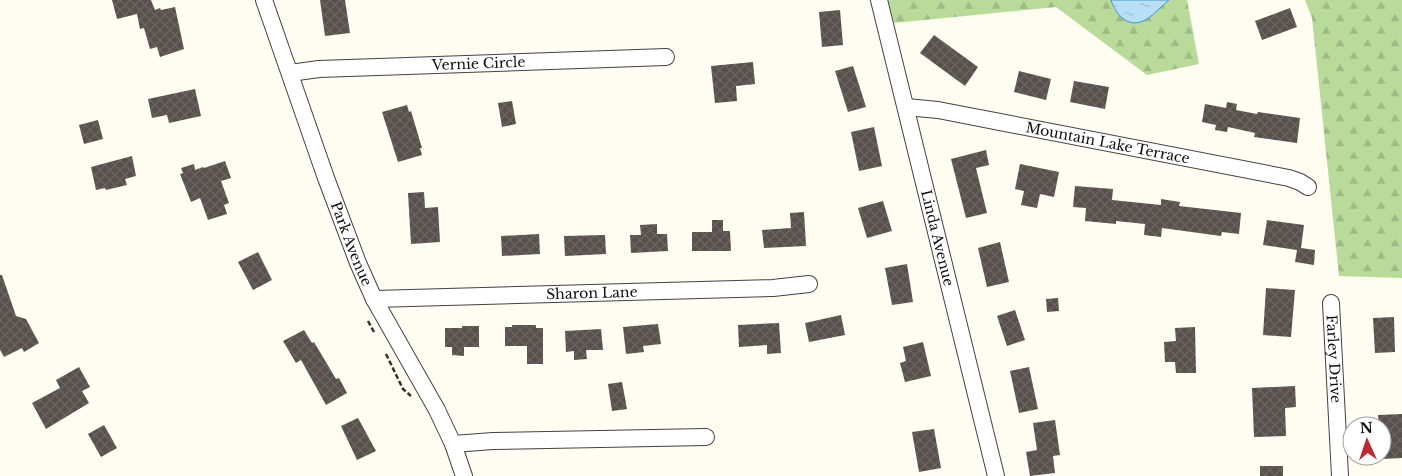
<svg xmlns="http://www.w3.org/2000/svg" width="1402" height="476" font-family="'Libre Baskerville',serif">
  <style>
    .forest { fill: url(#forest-firs) }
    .water { fill: url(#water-ripples); stroke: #3e96cd }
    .building { fill: url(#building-cross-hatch) }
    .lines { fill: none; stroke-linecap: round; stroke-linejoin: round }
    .street-casing { stroke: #424242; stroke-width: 18 }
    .path { stroke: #313131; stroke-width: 2.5; stroke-dasharray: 5 2.5; stroke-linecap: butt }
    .street { stroke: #fff; stroke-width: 16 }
    .labels { text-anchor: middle; stroke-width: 5; stroke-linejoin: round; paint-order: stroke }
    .street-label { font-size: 14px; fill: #0f0f0f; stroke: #fff }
  </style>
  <defs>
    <pattern id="forest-firs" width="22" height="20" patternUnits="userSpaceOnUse" patternTransform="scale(1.25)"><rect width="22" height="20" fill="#b8db9a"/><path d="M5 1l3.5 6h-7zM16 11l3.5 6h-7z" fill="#9dbb84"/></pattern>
    <pattern id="water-ripples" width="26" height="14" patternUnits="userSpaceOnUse" patternTransform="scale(1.25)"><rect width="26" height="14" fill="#b7dff6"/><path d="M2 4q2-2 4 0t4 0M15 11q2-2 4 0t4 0" fill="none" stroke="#9cbed2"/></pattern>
    <pattern id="building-cross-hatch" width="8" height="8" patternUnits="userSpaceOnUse" patternTransform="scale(1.25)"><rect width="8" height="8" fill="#58504c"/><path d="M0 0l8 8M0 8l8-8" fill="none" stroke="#6b6561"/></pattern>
  </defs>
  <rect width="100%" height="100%" fill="#fffcf2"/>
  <!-- forest -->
  <path class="forest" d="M888 0H1111L1114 9 1169 0H1187L1199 64 1147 75 1056 7 894 23Z
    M1305 0H1402V278L1339 276 1312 18Z"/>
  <!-- water -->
  <path class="water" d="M1111 0H1169C1161 6 1155 14 1147 19 1130 30 1116 16 1111 0Z"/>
  <!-- building -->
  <path class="building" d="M112 0H151L155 10 160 8 161 10 175 7 184 49 160 57 157 47 150 49 144 28 140 29 137 14 117 19Z
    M320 0H345L350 33 325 36Z
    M1290 8 1297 27 1262 40 1255 21Z
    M840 10 843 45 822 47 819 12Z
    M934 35 978 67 965 86 920 53Z
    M753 62 755 84 736 86 737 101 715 103 711 66Z
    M853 66 866 107 848 112 835 71Z
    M1019 71 1051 79 1046 100 1014 92Z
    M1074 81 1109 87 1105 109 1070 102Z
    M195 89 201 116 169 123 167 115 152 118 148 99Z
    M512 101 516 124 502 127 498 103Z
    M1227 102 1237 104 1236 110 1257 114 1258 112 1300 118 1297 143 1254 137 1255 133 1228 127 1227 132 1215 130 1216 125 1202 122 1205 104 1226 108Z
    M407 105 409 112 411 111 422 148H420L422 155 398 162 382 112Z
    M98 120 103 139 84 144 79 125Z
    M874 127 882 166 859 171 851 132Z
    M986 150 989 165 976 168 987 213 966 218 951 159Z
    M132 156 136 176 125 179 127 185 106 190 105 188 96 190 91 167Z
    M225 161 231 178 221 181 229 203 224 205 227 214 208 220 200 198 191 202 180 174 183 173 181 168 194 164 195 170 203 167 204 168Z
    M1020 164 1059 172 1054 197 1040 194 1037 208 1021 205 1024 191 1015 189Z
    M1075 186 1113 189 1112 200 1161 205V199L1180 202 1179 206 1241 213 1239 234 1222 232 1221 236 1162 228 1161 237 1144 235 1145 224 1116 221V224L1085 221 1086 208 1073 207Z
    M424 192 425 208 438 207 440 242 411 244 408 193Z
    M883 201 892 231 867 238 858 208Z
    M804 212 806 246 764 248 762 230 791 228 790 213Z
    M712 220H723V231H730L731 251H692V232H712Z
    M1267 220 1304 225 1301 248 1315 250 1314 265 1295 262 1297 250 1263 245Z
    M657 224V234H667L668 251 631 253 630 235H641L640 225Z
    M539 234 540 254 502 256 501 236Z
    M605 235 606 254 565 256 564 236Z
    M1000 242 1009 282 987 287 978 248Z
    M258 252 272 280 253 290 238 262Z
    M907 264 913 302 892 305 885 268Z
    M0 275H2L16 316 26 319 39 343 24 352 22 348 4 357 0 350Z
    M1266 288 1295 290 1291 337 1263 335Z
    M1058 298 1059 311 1047 312 1046 299Z
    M1015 310 1025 340 1007 346 997 316Z
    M841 315 845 335 809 342 805 323Z
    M1394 317 1395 352 1375 353 1373 318Z
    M779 323 781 353 767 354V345L739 347 738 325Z
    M658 324 661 344 643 346 644 352 626 354 623 327Z
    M512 325H536V328H543V364H527V346H505V327H512Z
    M462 326H479V347H464V356L452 355V347H445V328H462Z
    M1195 327 1196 373H1176L1175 362H1165L1164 342 1176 341 1175 328Z
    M601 329 603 350H586L587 359 574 360V351L566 352 565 331Z
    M304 330 312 343 314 342 336 379 339 378 347 393 326 405 301 360 296 363 283 341Z
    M923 342 931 376 905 382 900 363 906 361 903 347Z
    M79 367 90 387 82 391 89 403 46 429 32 403 60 388 56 380Z
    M1029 367 1038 409 1019 413 1010 371Z
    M622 382 627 409 612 411 608 384Z
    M1295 386 1296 407 1285 408 1286 436 1254 437 1252 388Z
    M1402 414V458L1382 459V426H1379L1378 415Z
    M358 418 376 451 357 460 341 426Z
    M1055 420 1060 455 1053 456 1055 473 1030 476 1026 452 1037 450 1033 423Z
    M104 425 117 448 101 457 88 434Z
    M934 429 941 468 919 472 912 432Z
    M1260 466H1283V476H1260Z"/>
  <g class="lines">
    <defs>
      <g id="street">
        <path id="s1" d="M264 0 326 178 358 263 374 299 437 410 453 444 464 476"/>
        <path id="s2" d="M879 0 996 476"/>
        <path id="s3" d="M290 73 319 69 666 57"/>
        <path id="s4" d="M906 107 938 110 1289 178 1300 182 1308 187"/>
        <path id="s5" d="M374 299 773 288 809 284"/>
        <path id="s6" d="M1331 303 1340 476"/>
        <path d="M453 444 493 441 706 437"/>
      </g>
    </defs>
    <!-- street casing -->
    <use href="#street" class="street-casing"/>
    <!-- path -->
    <path class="path" d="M368 321 374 332
      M386 354 403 389 411 396"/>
    <!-- street -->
    <use href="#street" class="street"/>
  </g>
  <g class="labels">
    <!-- street labels -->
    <g class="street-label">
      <text dy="5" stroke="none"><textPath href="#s3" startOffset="189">Vernie Circle</textPath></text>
      <text dy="5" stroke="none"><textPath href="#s4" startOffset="205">Mountain Lake Terrace</textPath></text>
      <text dy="5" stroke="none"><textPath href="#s2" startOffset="245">Linda Avenue</textPath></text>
      <text dy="5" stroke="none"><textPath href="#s1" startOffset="259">Park Avenue</textPath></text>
      <text dy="5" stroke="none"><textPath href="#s5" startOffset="218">Sharon Lane</textPath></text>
      <text dy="5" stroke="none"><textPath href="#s6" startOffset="56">Farley Drive</textPath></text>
    </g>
  </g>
  <!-- north arrow -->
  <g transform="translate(1367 441) rotate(357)"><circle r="24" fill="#ffffff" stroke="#9f9f9f"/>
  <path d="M0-4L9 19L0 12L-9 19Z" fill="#c02730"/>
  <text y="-8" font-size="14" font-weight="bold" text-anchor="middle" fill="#0f0f0f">N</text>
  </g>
</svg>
